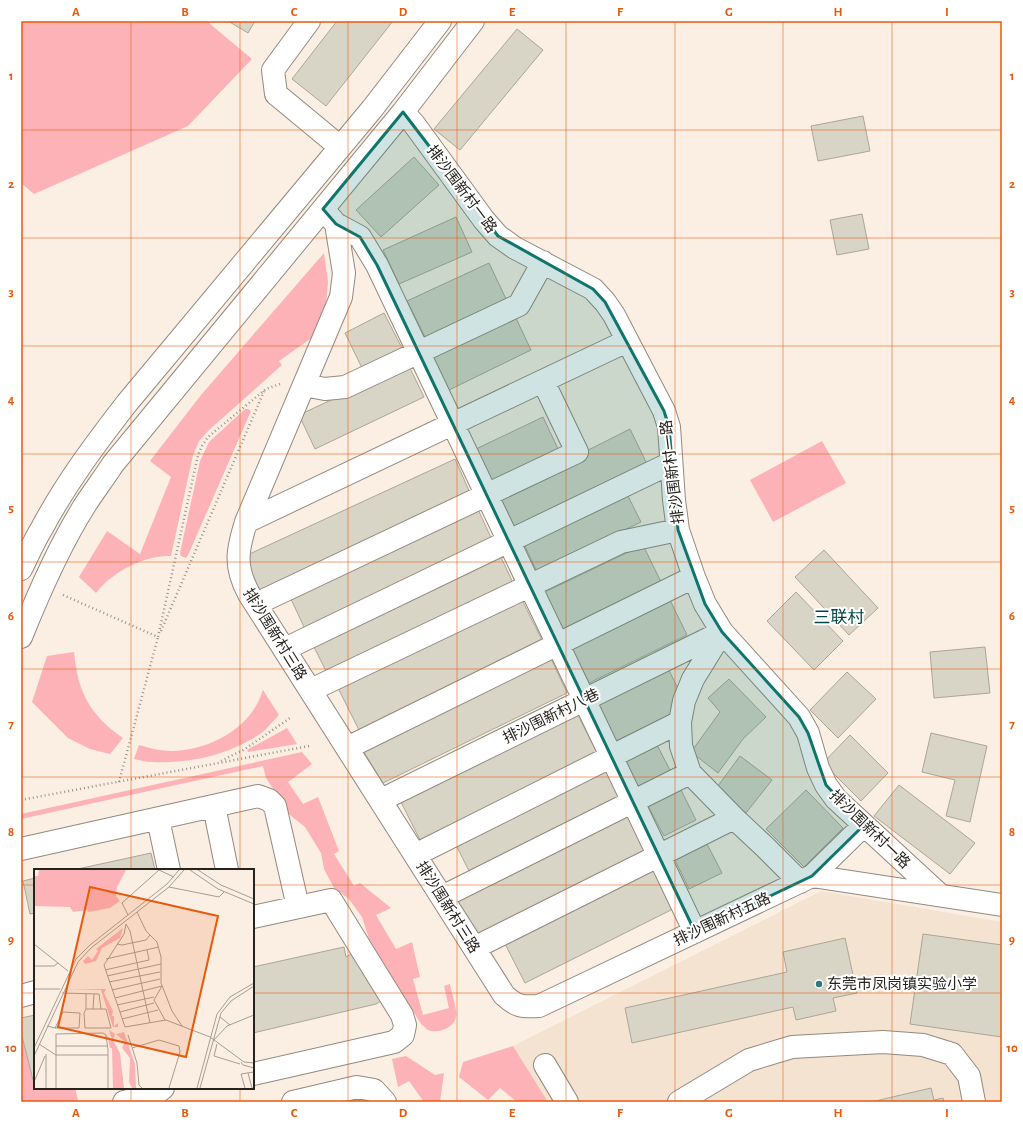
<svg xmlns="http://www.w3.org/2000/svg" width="1023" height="1123" font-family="'Alegreya Sans','Noto Sans SC',sans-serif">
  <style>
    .built { fill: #f4e3d1 }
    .green { fill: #fcb2b6 }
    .building { fill: #d9d5c6; stroke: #aaa698 }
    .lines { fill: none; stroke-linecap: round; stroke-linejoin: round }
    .minor-casing { stroke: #94897e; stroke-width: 24 }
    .path { stroke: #9b9289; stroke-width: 2.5; stroke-dasharray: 1 3; stroke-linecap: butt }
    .minor { stroke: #fff; stroke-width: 22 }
    .marked { fill: #0f766e; fill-opacity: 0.2; stroke: #0f766e; stroke-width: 3; stroke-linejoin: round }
    .grid { fill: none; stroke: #e8590c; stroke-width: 1; stroke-opacity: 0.55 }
    .poi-dot { fill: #317a7b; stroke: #fff; stroke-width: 1.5 }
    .labels { text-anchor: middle; stroke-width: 4; stroke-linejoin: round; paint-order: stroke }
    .street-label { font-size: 15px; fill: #26221d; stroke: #fff }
    .poi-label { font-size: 15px; fill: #26221d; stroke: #fff; text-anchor: start }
    .quarter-label { font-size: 17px; fill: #024647; stroke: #fff }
    .inset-road { fill: none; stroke: #a69d94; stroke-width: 1 }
    .view { fill: #e8590c; fill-opacity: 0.15; stroke: #e8590c; stroke-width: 2 }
    .inset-edge { fill: none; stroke: #26221d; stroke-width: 2 }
    .neatline { fill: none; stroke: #e8590c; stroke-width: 1.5 }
    .grid-label { font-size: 13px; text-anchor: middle; font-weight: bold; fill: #e8590c }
  </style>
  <rect width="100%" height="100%" fill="#fbefe3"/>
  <!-- built -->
  <path class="built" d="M821 891 1002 922V1102H548L513 1046Z"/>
  <!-- green -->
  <path class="green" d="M21 21H209V23L252 59 188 126 34 194 21 183Z
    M324 253 328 282 326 304 313 337 279 361 282 365 209 430 199 441 193 455 171 556C150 555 127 565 111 578 105 582 100 588 96 593L79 577 107 531 140 554 171 477 150 461 201 395Z
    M245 409H248L251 411 189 553 186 558 181 556 180 553 200 461 209 442Z
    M822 441 846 483 773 522 750 480Z
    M74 652C78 693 90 715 123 738L110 754 90 749 68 738 32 702 47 656Z
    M263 690 279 715C274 720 269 726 264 731 233 754 190 764 152 762 146 762 140 760 134 759L139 745C150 748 160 751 172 751 204 751 242 733 257 704 260 699 261 694 263 690Z
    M287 728 297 744 248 752 247 750Z
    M302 752 312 764 288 782 303 804 318 797 339 851 334 854 354 886 360 883 391 908 376 915 396 949 412 942 420 977 413 979 423 1015 449 1008 444 986 450 984C451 991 458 1012 456 1017 454 1028 438 1034 428 1030 426 1029 423 1025 421 1024L369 939 362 917 349 899 334 888 324 869 321 853 305 827 290 815 266 778 263 766 21 819V814Z
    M21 1032 33 1080 35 1079V1088H75L78 1100 70 1102H21Z
    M513 1046 548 1102H517L500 1088 488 1100 459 1077 463 1062Z
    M406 1056 435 1075 444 1073 440 1102H424L409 1081 398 1087 392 1059Z"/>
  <!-- building -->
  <path class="building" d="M228 21H255L248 33Z
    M337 21H393L326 106 292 79Z
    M517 29 543 50 460 150 434 129Z
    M863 116 870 151 818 161 811 126Z
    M414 157 439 185 381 237 356 210Z
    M862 214 869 249 837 255 830 220Z
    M456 217 472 252 399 284 383 250Z
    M489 263 507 301 426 339 407 301Z
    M384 313 402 348 362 368 345 333Z
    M514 314 531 350 449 390 432 354Z
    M408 364 424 397 315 449 299 415Z
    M543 417 559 451 492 483 476 449Z
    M630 429 647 464 516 530 499 495Z
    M455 459 471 495 259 592 243 557Z
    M626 492 641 522 537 572 523 542Z
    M476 505 492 540 305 629 289 595Z
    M643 545 661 582 563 629 545 592Z
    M824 550 878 608 849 635 795 577Z
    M499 553 514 585 328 675 312 643Z
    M796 592 843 641 814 670 767 621Z
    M521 598 542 640 359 730 338 688Z
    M669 598 687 635 589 683 571 646Z
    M985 647 990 693 934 698 930 652Z
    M550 656 567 693 383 783 362 749Z
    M668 668 681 695 675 712 616 741 597 702Z
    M847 672 876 699 838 738 810 710Z
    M729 679 766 717 743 739 718 773 691 752 720 712 708 698Z
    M577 713 597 753 420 840 400 800Z
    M931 733 987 746 970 822 946 816 955 780 922 772Z
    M850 735 888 773 861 801 823 763Z
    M656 743 672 774 639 790 624 759Z
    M740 756 772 780 746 813 715 790Z
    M605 768 621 799 471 875 456 845Z
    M899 785 975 843 950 874 874 816Z
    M681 790 696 820 664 836 648 806Z
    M806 790 843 828 804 867 766 829Z
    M626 812 647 854 480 938 453 900Z
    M706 842 722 873 689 889 674 858Z
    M151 853 155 870H73Z
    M651 865 673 909 525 983 503 940Z
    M35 878V913L30 914 23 881Z
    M923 934 1002 945V1037L910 1024Z
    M845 938 857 993 833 998 836 1011 796 1020 793 1007 632 1043 625 1008 787 972 783 952Z
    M370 943 399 991 376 1004 253 1033V967L344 947 346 957Z
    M35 1015V1079L33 1080 21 1032V1018Z
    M931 1088 934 1100 943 1098 944 1102H871Z
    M360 1094 370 1102H326Z"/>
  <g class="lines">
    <defs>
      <path id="minor" d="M309 21 273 70 276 94 340 147
        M403 112 414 124 484 220 498 236 515 248 593 289 605 302 614 315 664 411 669 427 674 500 678 530 694 577 705 604 722 632 799 717 808 733 818 768 826 785 836 799 940 895
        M323 209 336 224 360 237 377 265 695 932
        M336 224 344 273 341 297 246 522C237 551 234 566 249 594L504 995C517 1007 522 1007 539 1006L812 876 1002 905
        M304 385 325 389 345 387 519 305 543 262
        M246 522 627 341
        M21 569C28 555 34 541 42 528 66 483 96 443 127 403L372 109 440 21
        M256 604 577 452 543 381
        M722 632 693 679 684 701 680 722 681 746 690 773 734 818 765 847 800 882
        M21 637C39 592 59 546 85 505 94 491 104 478 113 464L403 112 473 21
        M285 649 671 463
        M311 690 621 542 678 530
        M347 748 694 577
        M381 800 722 632
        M214 806 227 870
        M158 819 169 870
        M21 849 258 796 269 800 275 806 298 907
        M415 855 680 722
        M812 876 864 825
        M442 897 690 773
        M253 917 331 900 402 1015 405 1025 403 1035 394 1042 253 1074
        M474 948 734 818
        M21 996 35 992
        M545 1065 567 1102
        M124 1102 154 1095 163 1088
        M293 1102 357 1087 374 1090 385 1102
        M679 1102 749 1060 792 1047 883 1042 923 1045 952 1054 969 1076 974 1102"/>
    </defs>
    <!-- minor casing -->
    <use href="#minor" class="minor-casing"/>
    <!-- path -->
    <path class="path" d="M63 595 158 637 198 455 202 446 208 437 266 389 280 384
      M161 631 265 389
      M221 761 245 749 290 718
      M119 782 158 637
      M21 800 309 746"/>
    <!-- minor -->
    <use href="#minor" class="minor"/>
  </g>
  <!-- marked area -->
  <path class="marked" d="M403 112 498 236 593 289 605 302 664 411 669 427 678 530 705 604 722 632 799 717 808 733 826 785 864 825 812 876 695 932 377 265 360 237 336 224 323 209Z"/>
  <!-- grid -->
  <path class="grid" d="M131 21V870M240 21V870M348 21V1102M457 21V1102M566 21V1102M675 21V1102M783 21V1102M892 21V1102M21 130H1002M21 238H1002M21 346H1002M21 454H1002M21 562H1002M21 669H1002M21 777H1002M21 885H35M253 885H1002M21 993H35M253 993H1002M131 1088V1102M240 1088V1102"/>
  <!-- markers -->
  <circle class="poi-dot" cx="819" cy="984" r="4"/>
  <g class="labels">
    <!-- street labels -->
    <g class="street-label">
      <text transform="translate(462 189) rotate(53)" y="5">排沙围新村一路</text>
      <text transform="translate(672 472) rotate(-97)" y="5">排沙围新村一路</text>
      <text transform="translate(275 634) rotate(58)" y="5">排沙围新村三路</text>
      <text transform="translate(551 716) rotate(-26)" y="5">排沙围新村八巷</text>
      <text transform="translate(870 829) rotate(44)" y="5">排沙围新村一路</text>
      <text transform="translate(448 907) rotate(58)" y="5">排沙围新村三路</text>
      <text transform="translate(722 919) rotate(-25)" y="5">排沙围新村五路</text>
    </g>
    <!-- poi labels -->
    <g class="poi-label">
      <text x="827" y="989">东莞市凤岗镇实验小学</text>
    </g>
    <!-- quarter labels -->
    <g class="quarter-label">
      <text x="839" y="623">三联村</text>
    </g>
  </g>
  <!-- overview -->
  <g transform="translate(34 869)">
    <rect width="220" height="220" fill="#fbefe3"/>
    <path d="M5 1H92L83 18 82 27 86 32 76 39 55 43 53 41 39 43 36 38 0 37V7H4ZM89 59 86 69 68 79 62 92 51 95 49 92 54 87 58 91 64 82 62 80ZM33 120H72L70 124 79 142 78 147H80V157L84 154V158H79L67 121ZM75 161 81 165 79 171 86 184 90 219H79L78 179H76L73 166 76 171 78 170ZM90 163 101 195 102 219H98L95 213 96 189 88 179 91 173 82 165Z" fill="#fcb2b6"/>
    <path class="inset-road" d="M156 1 184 20 220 35M164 1 187 16 220 30M135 18 185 28 190 23M103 43 112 62 123 73 127 88V114L138 142 148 157M94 46 88 34 125 1 140 8M92 55 90 65 70 96 91 158 132 151 176 168 210 193 220 194M92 55 96 62 116 154M0 75 34 102M83 75 88 76 112 71 116 66M72 90 125 78M0 97H20L24 94M71 101 115 91 113 81M73 107 127 95M75 113 126 103M128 117 120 131 131 151M0 120H26M78 121 126 110M28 124 65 125 67 140M81 129 128 117M83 136 120 128M52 140H72L77 159H51L50 144ZM52 140V125M59 140 60 125M86 143 120 134M186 148 196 156M88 150 124 141M13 157 21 159H45L46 144 29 143 21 159M94 166 103 194 105 216 108 219M179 172 193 157 220 146M5 175 22 186H74M183 175 180 187 206 195M22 177H73M0 179 42 90 56 76 133 15 145 1M98 179 125 171 145 177 146 183 135 219M0 187 44 93 57 79 135 18 150 1M207 193 209 196 220 199M214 204 218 219M0 213 11 187M12 219V185M22 219V165L69 164 72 166 74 181V219M163 219 183 145 196 128 220 114M166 219 187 144 197 132 220 117M211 219 207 205 220 203"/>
    <path class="view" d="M56 18 184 47 152 188 24 158Z"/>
    <rect width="220" height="220" class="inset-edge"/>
  </g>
  <!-- border -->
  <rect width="1023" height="1123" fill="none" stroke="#ffffff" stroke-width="44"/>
  <rect x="22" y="22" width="979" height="1079" class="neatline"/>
  <g class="grid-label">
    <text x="76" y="16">A</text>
    <text x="185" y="16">B</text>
    <text x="294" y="16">C</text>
    <text x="403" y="16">D</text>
    <text x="512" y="16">E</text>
    <text x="620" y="16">F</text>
    <text x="729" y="16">G</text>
    <text x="838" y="16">H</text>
    <text x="947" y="16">I</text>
    <text x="11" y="80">1</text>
    <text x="1012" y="80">1</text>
    <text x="11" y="188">2</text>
    <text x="1012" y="188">2</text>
    <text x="11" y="296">3</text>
    <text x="1012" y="296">3</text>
    <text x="11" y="404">4</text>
    <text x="1012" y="404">4</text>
    <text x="11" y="512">5</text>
    <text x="1012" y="512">5</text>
    <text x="11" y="620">6</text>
    <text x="1012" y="620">6</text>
    <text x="11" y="728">7</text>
    <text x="1012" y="728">7</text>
    <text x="11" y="836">8</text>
    <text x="1012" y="836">8</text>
    <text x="11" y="944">9</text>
    <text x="1012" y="944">9</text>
    <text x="11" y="1052">10</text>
    <text x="1012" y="1052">10</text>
    <text x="76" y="1117">A</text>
    <text x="185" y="1117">B</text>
    <text x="294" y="1117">C</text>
    <text x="403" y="1117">D</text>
    <text x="512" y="1117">E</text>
    <text x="620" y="1117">F</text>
    <text x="729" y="1117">G</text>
    <text x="838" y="1117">H</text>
    <text x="947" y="1117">I</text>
  </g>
</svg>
